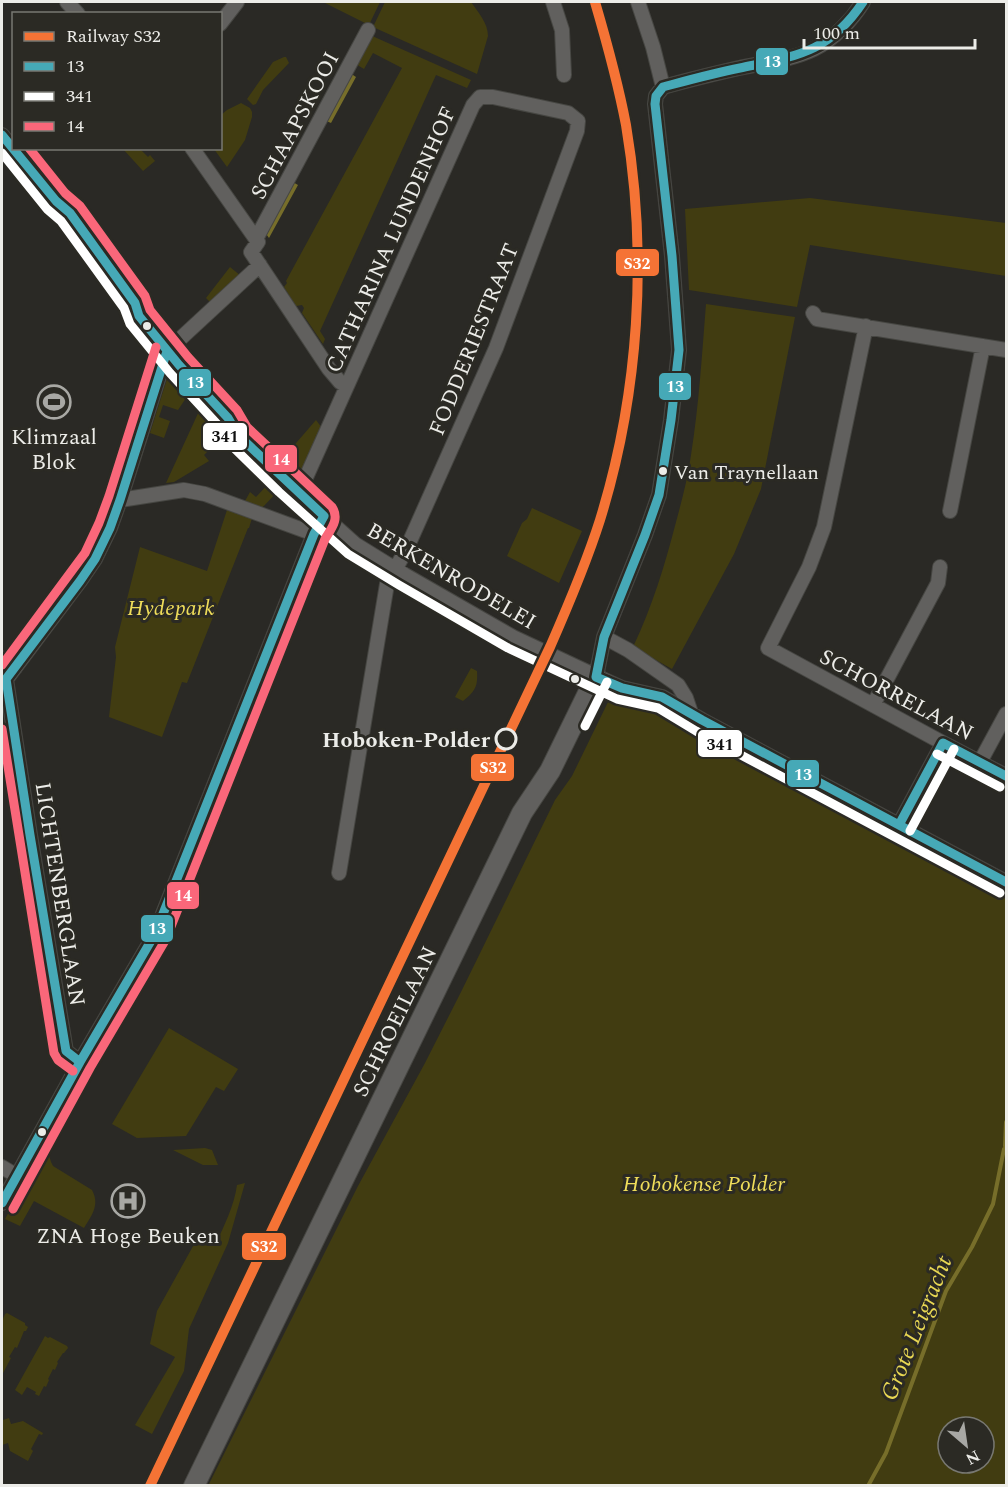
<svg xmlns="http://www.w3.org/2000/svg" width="1008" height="1487" font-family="Spectral,serif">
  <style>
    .green { fill: #413c11; fill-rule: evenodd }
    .water { fill: #776e2a }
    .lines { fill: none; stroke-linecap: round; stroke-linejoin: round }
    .stream { stroke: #776e2a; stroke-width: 4 }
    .street-casing { stroke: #464642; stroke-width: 16 }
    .secondary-casing { stroke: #464642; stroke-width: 22 }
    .street { stroke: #61605e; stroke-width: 14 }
    .secondary { stroke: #61605e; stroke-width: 20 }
    .bus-1-casing { stroke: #2b2a24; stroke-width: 14 }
    .bus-2-casing { stroke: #2b2a24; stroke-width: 14 }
    .bus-3-casing { stroke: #2b2a24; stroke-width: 14 }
    .bus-1 { stroke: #46a9b7; stroke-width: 9 }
    .bus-2 { stroke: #fff; stroke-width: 9 }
    .bus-3 { stroke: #fa677a; stroke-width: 9 }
    .rail-1-casing { stroke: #2b2a24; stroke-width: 15 }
    .rail-1 { stroke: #f57335; stroke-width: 10 }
    .bus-dot { fill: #ecece8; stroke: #2b2a24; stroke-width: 2 }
    .stop-dot { fill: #2b2a24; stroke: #ecece8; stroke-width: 3 }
    .labels { text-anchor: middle; stroke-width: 6; stroke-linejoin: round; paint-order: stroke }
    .bus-label { font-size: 20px; fill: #ecece8; stroke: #2b2a24; text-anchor: start }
    .street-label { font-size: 22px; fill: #ecece8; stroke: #2b2a24 }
    .poi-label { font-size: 22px; fill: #ecece8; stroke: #2b2a24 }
    .park-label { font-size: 22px; font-style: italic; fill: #efdd5a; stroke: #2b2a24 }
    .stop-label { font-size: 22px; font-weight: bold; fill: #ecece8; stroke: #2b2a24; text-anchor: end }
    .water-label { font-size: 24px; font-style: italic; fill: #e8d753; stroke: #2b2a24 }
    .line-badge { stroke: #2b2a24; stroke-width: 2 }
    .badge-label { font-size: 16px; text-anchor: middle; font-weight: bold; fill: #fff }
    .pale-badge-label { font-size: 16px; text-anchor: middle; font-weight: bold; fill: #111 }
  </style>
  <rect width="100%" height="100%" fill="#2a2925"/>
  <!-- green -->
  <path class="green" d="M323 2H380L369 25Z
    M385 2H471C478 12 488 23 488 36L477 74 373 27Z
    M370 35 471 80 467 88 436 75 320 331 325 339 323 344 302 313 304 308 302 305 296 306 284 287 287 283 286 281 402 68 373 53 364 69 354 63Z
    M284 57H286L289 63 263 90 256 104 253 105 247 99 273 62Z
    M241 103 250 108 252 112V117L245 140 227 167 214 149 220 148 221 115 227 110Z
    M123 149H140L148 157 150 155 155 161 143 171Z
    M810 198 1006 223V276L810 245 797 307 689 290 685 209Z
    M230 267 241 276 211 303 206 298Z
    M706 304 795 317 761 489 734 554 672 669 633 647C652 607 665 565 676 522 682 500 688 477 691 455 699 405 702 354 706 304Z
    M173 378 188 395 178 410 163 405 159 417 170 421 164 438 150 433 167 379Z
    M200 409 216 426 205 437 213 446 204 455 209 461 174 482 166 483Z
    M316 420 322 428 300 474 284 457Z
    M271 481 280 489 262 508 245 501 250 492 256 497Z
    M532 508 582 531 559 583 507 556 522 523 527 519Z
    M227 510 252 518 249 528H248L187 683 182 682 162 737 109 717 116 657 115 647 140 547 207 571Z
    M471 668 477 671C478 687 475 691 463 701L455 697Z
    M609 700 642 703 662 708 875 819 1006 890V1485L208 1486 358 1186 425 1063 461 992 555 800 572 776ZM948 1427H984V1463H948Z
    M169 1028 238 1069 224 1091 216 1087 186 1136 137 1138 112 1124Z
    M58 1124 63 1125 48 1152 51 1162 53 1166 92 1190C100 1205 92 1215 84 1228L34 1201 20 1226 5 1219Z
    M205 1148 212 1150 218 1165H203L173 1150Z
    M245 1183 228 1243 189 1329 184 1371 152 1434 135 1425 175 1357 150 1344 157 1311 197 1239 202 1236 216 1243C225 1224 234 1206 237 1185Z
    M7 1313 25 1323V1325L28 1327 26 1331H24L17 1348 15 1347 9 1357 11 1358 2 1375V1321L5 1314Z
    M45 1336 48 1338 50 1337 67 1346 68 1348 64 1353H63L57 1362 58 1363 55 1370 53 1369 48 1379 49 1380 46 1387 44 1386 39 1396 35 1394 36 1392 27 1387 22 1395 15 1390Z
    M2 1417 3 1420 9 1418 11 1424 23 1421 43 1433 42 1435 39 1434 31 1449 33 1451 28 1461 10 1451 8 1443 2 1445Z"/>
  <!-- water -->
  <path class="water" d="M350 73 356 77 331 123 324 120Z
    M291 181 298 185 269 238 264 231Z"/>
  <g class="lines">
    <!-- stream -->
    <path class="stream" d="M1005 1146 1006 1122
      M868 1486 886 1453 946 1291 972 1247 993 1204 1004 1149"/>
    <defs>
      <path id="street" d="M67 2 78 14
        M553 2 562 30 564 75
        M638 2 653 47 663 87
        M220 24 237 2
        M663 87C688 80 713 74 739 68 764 63 791 60 814 49 834 39 852 20 863 2
        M2 135 56 201 70 213 135 303 139 316 179 365 228 418 238 435 287 483 355 544 405 575 513 637 611 683 622 688 662 697 702 720 1006 882
        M192 148 258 242 251 252 329 369 340 382 346 386
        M256 239 368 30
        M813 313 817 319 1006 350
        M866 326 824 527 809 567 768 648 943 743 1006 776
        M167 351 260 265
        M299 493 473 105 480 97H493L568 113 578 121 577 131 496 348 406 550 387 584 339 873
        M120 500 184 490 205 494 314 534
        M950 511 983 346
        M604 637 628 650 678 685 686 698 691 713
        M2 658 4 661 15 668
        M596 677 604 637 645 535 659 495 671 420 679 350 672 256 655 104 656 96 663 87
        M6 679 30 835 66 1051 80 1062
        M2 685 80 581 95 559 110 528 120 500 167 351
        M873 705 938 583 940 567
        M2 749 18 762
        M980 762 1006 714
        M899 825 943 743
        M2 1167 17 1176
        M2 1203 80 1062 155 934 314 534 324 516"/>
      <path id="secondary" d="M194 1486 522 813 550 771 596 677"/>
    </defs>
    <!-- street casing -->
    <use href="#street" class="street-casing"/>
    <!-- secondary casing -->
    <use href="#secondary" class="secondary-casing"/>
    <!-- street -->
    <use href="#street" class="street"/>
    <!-- secondary -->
    <use href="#secondary" class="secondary"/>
    <defs>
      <path id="bus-1" d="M663 87C689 80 714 73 740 68 796 56 829 53 863 2
        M2 135 56 201 70 213 135 303 139 316 179 365 228 418 238 435 324 516 314 534 155 934 80 1062 2 1203
        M596 677 604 637 645 535 659 495 671 420 679 350 672 256 655 104 656 96 663 87
        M596 677 622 688 662 697 702 720 1006 882
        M899 825 943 743 1006 776
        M80 1062 66 1051 30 835 6 679 80 581 95 559 110 528 120 500 167 351"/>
      <path id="bus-2" d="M2 153 47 209 61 221 124 308 130 324 170 373 218 425 229 443 279 492 348 554 399 585 508 648 617 699 658 708 696 731 1000 893
        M585 726 607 682
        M937 754 1000 787
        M910 831 954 749"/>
      <path id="bus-3" d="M2 665 85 553 99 523 109 496 156 347
        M2 729 54 1053 58 1060 73 1071
        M13 1209 90 1068 166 939 325 539C331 529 340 519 332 507L247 427 237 410 188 357 150 310 145 296 80 206 65 193 29 148"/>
    </defs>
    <!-- bus-1 casing -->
    <use href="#bus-1" class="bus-1-casing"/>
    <!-- bus-2 casing -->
    <use href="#bus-2" class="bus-2-casing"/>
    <!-- bus-3 casing -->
    <use href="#bus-3" class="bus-3-casing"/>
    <!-- bus-1 -->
    <use href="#bus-1" class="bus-1"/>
    <!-- bus-2 -->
    <use href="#bus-2" class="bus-2"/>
    <!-- bus-3 -->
    <use href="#bus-3" class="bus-3"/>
    <defs>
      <path id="rail-1" d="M150 1486 550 647C568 606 586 564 600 520 639 394 648 256 626 125 618 83 607 43 595 2"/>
    </defs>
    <!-- rail-1 casing -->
    <use href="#rail-1" class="rail-1-casing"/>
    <!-- rail-1 -->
    <use href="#rail-1" class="rail-1"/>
  </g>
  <!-- icons -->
  <defs>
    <symbol id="stadium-ring" viewBox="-11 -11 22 22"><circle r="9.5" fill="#2b2a24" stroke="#a8a8a4" stroke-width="1.5"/><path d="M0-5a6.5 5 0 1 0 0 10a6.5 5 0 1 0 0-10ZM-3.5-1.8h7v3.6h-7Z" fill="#a8a8a4"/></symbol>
    <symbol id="hospital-ring" viewBox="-11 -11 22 22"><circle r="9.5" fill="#2b2a24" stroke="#a8a8a4" stroke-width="1.5"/><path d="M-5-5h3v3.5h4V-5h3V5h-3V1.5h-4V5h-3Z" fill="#a8a8a4"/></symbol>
  </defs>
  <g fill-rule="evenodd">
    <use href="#stadium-ring" x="35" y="383" width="38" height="38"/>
    <use href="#hospital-ring" x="109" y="1182" width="38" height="38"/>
  </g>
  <!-- markers -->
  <g class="bus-dot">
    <circle cx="147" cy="326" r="5"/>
    <circle cx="663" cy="471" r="5"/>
    <circle cx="575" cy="679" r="5"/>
    <circle cx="42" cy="1132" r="5"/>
  </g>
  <circle class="stop-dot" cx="506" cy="739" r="10"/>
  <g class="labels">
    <!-- bus labels -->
    <g class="bus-label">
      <text x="674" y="479">Van Traynellaan</text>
    </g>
    <!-- street labels -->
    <g class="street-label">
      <text transform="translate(294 125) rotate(-62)" y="8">SCHAAPSKOOI</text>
      <text transform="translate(390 239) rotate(-66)" y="8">CATHARINA LUNDENHOF</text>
      <text transform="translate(473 339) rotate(-68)" y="8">FODDERIESTRAAT</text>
      <text transform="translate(452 575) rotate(30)" y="8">BERKENRODELEI</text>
      <text transform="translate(897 694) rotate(28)" y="8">SCHORRELAAN</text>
      <text transform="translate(61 894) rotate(81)" y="8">LICHTENBERGLAAN</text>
      <text transform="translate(394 1021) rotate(-64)" y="8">SCHROEILAAN</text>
    </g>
    <!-- poi labels -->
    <g class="poi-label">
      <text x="54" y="444">Klimzaal<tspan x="54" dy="25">Blok</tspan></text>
      <text x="128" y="1243">ZNA Hoge Beuken</text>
    </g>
    <!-- park labels -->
    <g class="park-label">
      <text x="171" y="615">Hydepark</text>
      <text x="704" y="1191">Hobokense Polder</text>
    </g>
    <!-- stop labels -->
    <g class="stop-label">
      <text x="490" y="747">Hoboken-Polder</text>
    </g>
    <!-- water labels -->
    <g class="water-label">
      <text transform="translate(916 1328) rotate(-68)" y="8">Grote Leigracht</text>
    </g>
  </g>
  <g class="line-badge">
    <rect x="755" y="47" width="34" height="29" rx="6" fill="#46a9b7"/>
    <rect x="615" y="248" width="45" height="29" rx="6" fill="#f57335"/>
    <rect x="178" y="368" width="34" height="29" rx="6" fill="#46a9b7"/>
    <rect x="658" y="372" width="34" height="29" rx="6" fill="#46a9b7"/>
    <rect x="202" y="422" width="46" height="29" rx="6" fill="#fff"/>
    <rect x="264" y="444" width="34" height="29" rx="6" fill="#fa677a"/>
    <rect x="697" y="729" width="46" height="29" rx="6" fill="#fff"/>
    <rect x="470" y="753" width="45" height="29" rx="6" fill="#f57335"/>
    <rect x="786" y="759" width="34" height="29" rx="6" fill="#46a9b7"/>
    <rect x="166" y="881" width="34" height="29" rx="6" fill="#fa677a"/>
    <rect x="140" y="914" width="34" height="29" rx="6" fill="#46a9b7"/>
    <rect x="241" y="1232" width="46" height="29" rx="6" fill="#f57335"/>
  </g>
  <g class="badge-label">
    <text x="772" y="67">13</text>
    <text x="637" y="269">S32</text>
    <text x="195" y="388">13</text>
    <text x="675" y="392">13</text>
    <text x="281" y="465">14</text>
    <text x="493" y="773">S32</text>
    <text x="803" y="780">13</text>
    <text x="183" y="901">14</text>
    <text x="157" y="934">13</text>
    <text x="264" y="1252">S32</text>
  </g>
  <g class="pale-badge-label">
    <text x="225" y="442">341</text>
    <text x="720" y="750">341</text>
  </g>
  <!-- border -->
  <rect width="1008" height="1487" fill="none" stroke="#ecece8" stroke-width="6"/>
  <!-- legend -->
  <rect x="12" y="12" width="210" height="138" fill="#2b2a24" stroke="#787872" stroke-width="1.5"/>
  <rect x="24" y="32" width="30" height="9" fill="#f57335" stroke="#787872" stroke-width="1.5"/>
  <text x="66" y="42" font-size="18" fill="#ecece8">Railway S32</text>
  <rect x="24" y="62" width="30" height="9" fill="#46a9b7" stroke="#787872" stroke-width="1.5"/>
  <text x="66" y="72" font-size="18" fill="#ecece8">13</text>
  <rect x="24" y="92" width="30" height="9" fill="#ffffff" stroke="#787872" stroke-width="1.5"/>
  <text x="66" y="102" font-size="18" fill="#ecece8">341</text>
  <rect x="24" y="122" width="30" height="9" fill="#fa677a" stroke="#787872" stroke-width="1.5"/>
  <text x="66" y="132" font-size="18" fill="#ecece8">14</text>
  <!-- north arrow -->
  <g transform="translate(966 1445) rotate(151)"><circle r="28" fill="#2b2a24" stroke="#787872" stroke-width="1.5"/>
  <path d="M0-4.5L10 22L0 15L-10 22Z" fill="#a8a8a4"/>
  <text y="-9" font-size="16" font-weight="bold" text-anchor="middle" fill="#ecece8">N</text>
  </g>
  <!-- scale -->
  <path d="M804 39v9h171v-9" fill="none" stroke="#ecece8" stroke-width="3"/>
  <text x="813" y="39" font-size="18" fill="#ecece8" stroke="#2b2a24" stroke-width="4.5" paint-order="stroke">100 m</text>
</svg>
